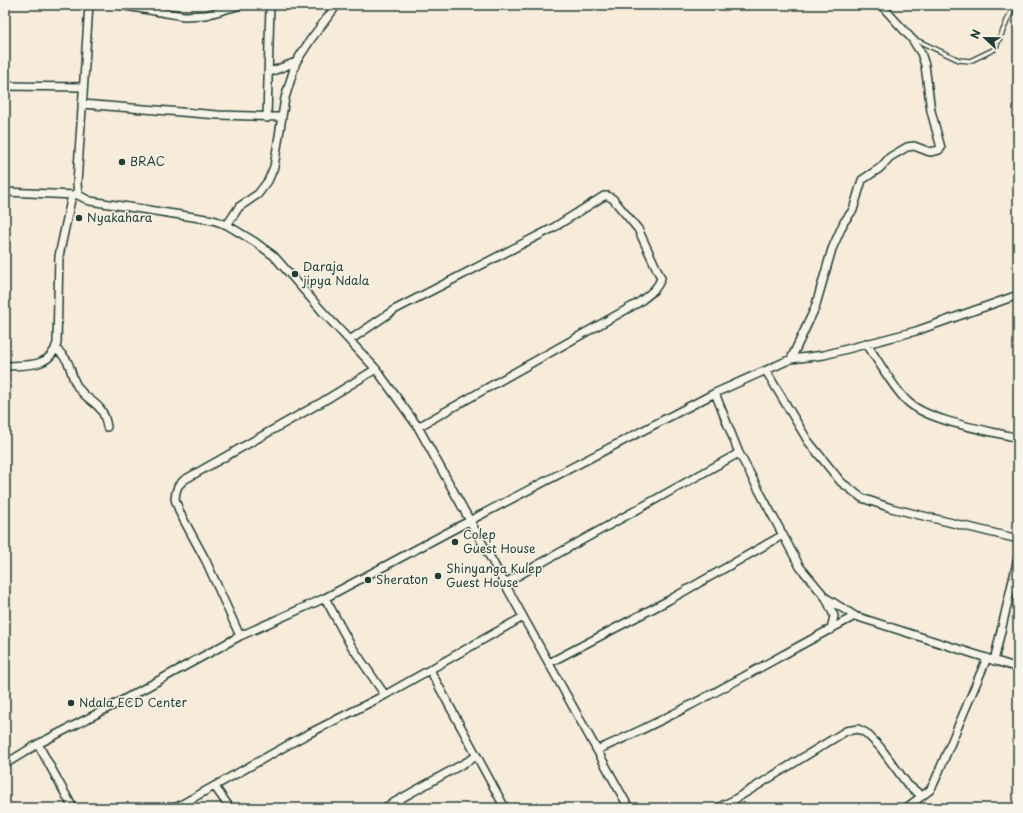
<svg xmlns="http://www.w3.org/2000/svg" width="1023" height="813" font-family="'Playpen Sans',sans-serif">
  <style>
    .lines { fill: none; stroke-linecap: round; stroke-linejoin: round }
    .service-casing { stroke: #1f3d34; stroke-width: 6 }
    .minor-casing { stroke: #1f3d34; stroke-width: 10 }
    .service { stroke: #f7f3e8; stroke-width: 3.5 }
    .minor { stroke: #f7f3e8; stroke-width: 7 }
    .poi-dot { fill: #1f3d34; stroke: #f7f3e8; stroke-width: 1.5 }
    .labels { text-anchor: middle; stroke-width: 3; stroke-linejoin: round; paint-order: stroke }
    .poi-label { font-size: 12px; fill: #1f3d34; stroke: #f7f3e8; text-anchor: start }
  </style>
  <rect width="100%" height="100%" fill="#f7ebda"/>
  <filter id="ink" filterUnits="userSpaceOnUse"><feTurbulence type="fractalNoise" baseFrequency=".025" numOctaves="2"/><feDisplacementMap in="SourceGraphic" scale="8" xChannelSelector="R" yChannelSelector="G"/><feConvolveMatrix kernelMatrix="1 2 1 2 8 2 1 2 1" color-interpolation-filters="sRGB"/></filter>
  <g filter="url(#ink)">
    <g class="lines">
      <defs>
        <path id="service" d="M914 39 959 60 970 61 995 49 1014 5"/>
        <path id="minor" d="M89 5 77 183 78 195 90 201 213 220 227 225 255 242 274 256 322 311 376 369 418 427 629 808
          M120 5 184 16 206 15 241 5
          M270 72 296 62
          M5 86 82 87
          M82 104 218 115 281 117
          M267 118 270 5
          M5 192 76 195
          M227 225 239 207 258 194 268 181 274 167 285 98 296 62 311 39 337 5
          M350 340 394 310 553 228 604 196H608L613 199 638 229 661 278C658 289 647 296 638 303L418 427
          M866 343C878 360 893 388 907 401 929 422 988 430 1018 438
          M56 349C75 365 67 369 77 386 88 404 103 400 107 427
          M791 359 815 308 832 249 844 222 853 210 862 180 880 168 890 157 907 147 914 146 930 152 939 150 941 148 931 111 925 65 921 53 912 39 881 5
          M5 366C26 365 51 368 57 343L59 256 72 195
          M766 371 808 441 841 482 862 498 891 508 1018 539
          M715 393 739 453 800 567 826 598 855 616 1018 668
          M505 583 739 453
          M325 598 350 644 385 695
          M826 598 834 616 831 630
          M240 636 206 561 180 513 175 499 176 492 178 486 184 480 322 402 376 369
          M994 661 1018 558
          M549 663 669 600 783 535
          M430 670 505 808
          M38 744 73 808
          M597 750C686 712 769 661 855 616
          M5 764 38 744 112 706 240 636 325 598 469 521 715 393 791 359 824 355 916 331 1018 295
          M215 787 230 808
          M175 808 304 736 385 695 523 617
          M384 808 477 756
          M717 808 732 801 846 731 858 729 866 733 880 747 908 785 922 796
          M906 808 930 790 934 783 987 658"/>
      </defs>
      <!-- service casing -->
      <use href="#service" class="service-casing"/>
      <!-- minor casing -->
      <use href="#minor" class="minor-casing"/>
      <!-- service -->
      <use href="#service" class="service"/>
      <!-- minor -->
      <use href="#minor" class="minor"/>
    </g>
  </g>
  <!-- markers -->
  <g class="poi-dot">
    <circle cx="122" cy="162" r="4"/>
    <circle cx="79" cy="218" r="4"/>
    <circle cx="295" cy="274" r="4"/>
    <circle cx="455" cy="542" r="4"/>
    <circle cx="438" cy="576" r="4"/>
    <circle cx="368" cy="580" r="4"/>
    <circle cx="71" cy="703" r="4"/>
  </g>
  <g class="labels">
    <!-- poi labels -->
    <g class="poi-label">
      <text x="130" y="166">BRAC</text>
      <text x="87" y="222">Nyakahara</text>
      <text x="303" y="271">Daraja<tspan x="303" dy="14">jipya Ndala</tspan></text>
      <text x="463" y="539">Colep<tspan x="463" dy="14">Guest House</tspan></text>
      <text x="446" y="573">Shinyanga Kulep<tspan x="446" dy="14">Guest House</tspan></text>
      <text x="376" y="584">Sheraton</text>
      <text x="79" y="707">Ndala ECD Center</text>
    </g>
  </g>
  <!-- margin -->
  <rect width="1023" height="813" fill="none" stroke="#f7f3e8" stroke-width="20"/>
  <rect x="10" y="10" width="1003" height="793" fill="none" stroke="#1f3d34" stroke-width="1.5" filter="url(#ink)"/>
  <!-- north arrow -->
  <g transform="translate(985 38) rotate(292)" stroke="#f7f3e8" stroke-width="3" paint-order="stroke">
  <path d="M0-3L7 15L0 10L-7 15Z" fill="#1f3d34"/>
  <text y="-6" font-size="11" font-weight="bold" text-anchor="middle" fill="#1f3d34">N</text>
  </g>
</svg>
